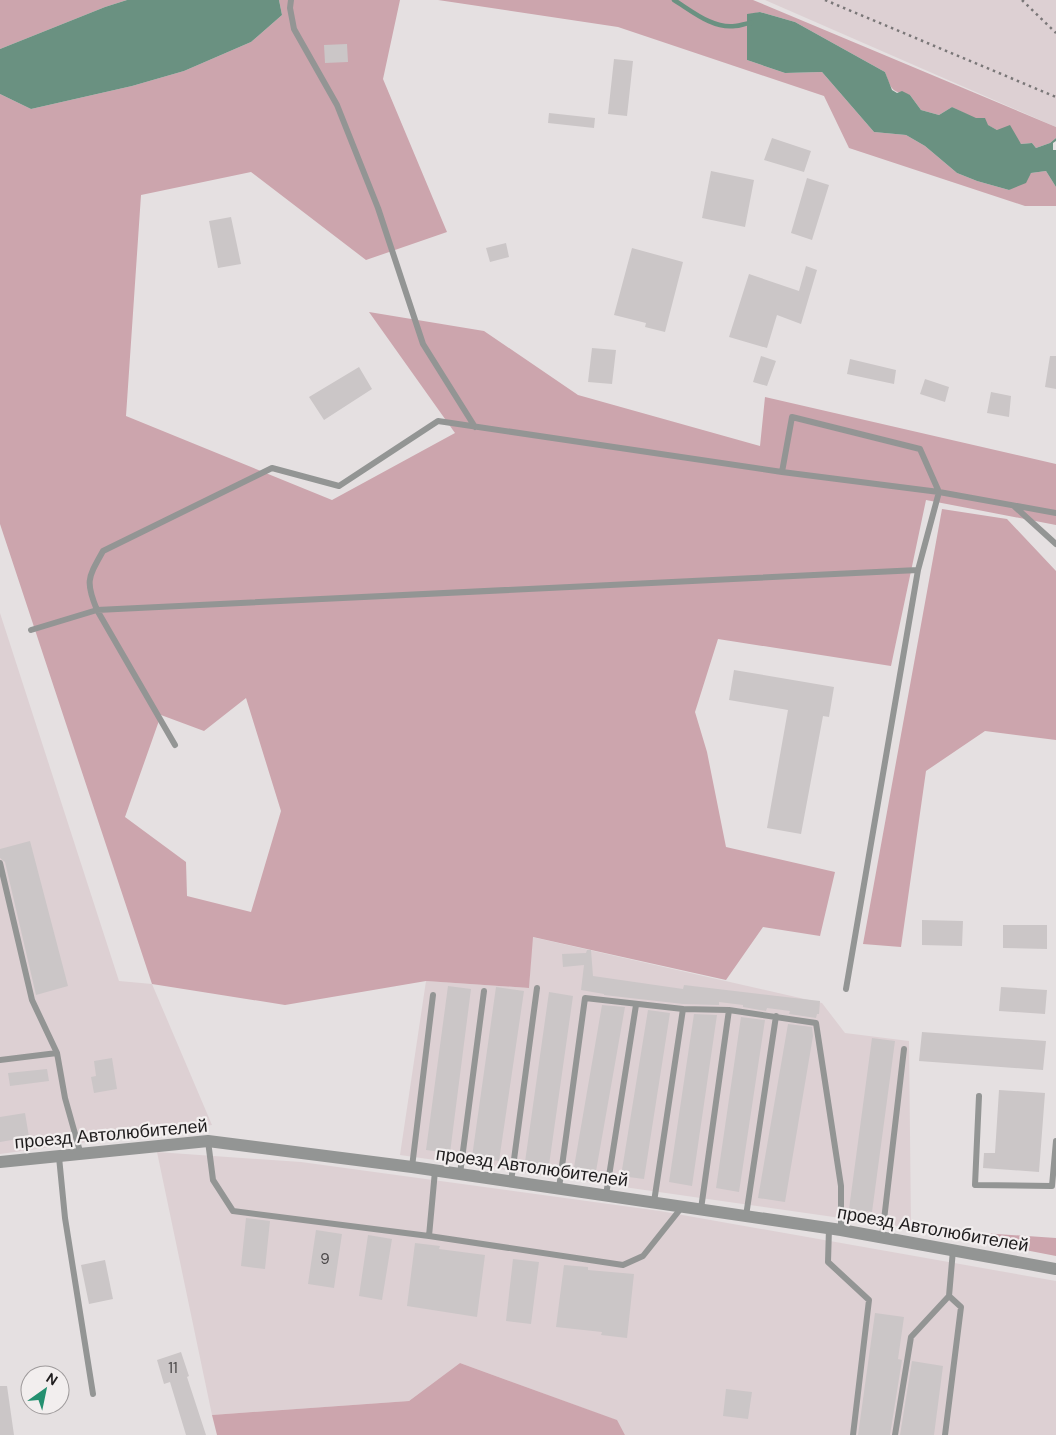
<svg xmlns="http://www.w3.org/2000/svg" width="1056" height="1435" font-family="'DM Sans',sans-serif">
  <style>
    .built { fill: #ddd0d3 }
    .green { fill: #cca5ad; fill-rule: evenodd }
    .water { fill: #6a9181 }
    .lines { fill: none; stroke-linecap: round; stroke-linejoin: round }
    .stream { stroke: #6a9181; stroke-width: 4.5 }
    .building { fill: #cbc6c7 }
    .path { stroke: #7a7778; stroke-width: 2.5; stroke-dasharray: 2.5 4; stroke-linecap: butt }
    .lane { stroke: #939594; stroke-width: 6 }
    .street { stroke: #939594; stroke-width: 12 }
    .labels { text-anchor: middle; stroke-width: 4.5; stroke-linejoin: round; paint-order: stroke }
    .number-label { font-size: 15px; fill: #4a4748 }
    .street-label { font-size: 18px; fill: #1f1d1e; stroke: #f2eeee }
  </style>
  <rect width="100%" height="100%" fill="#e5e0e1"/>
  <!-- built -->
  <path class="built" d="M765 0H1056V127Z
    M0 613 119 981 152 984 212 1125 0 1154Z
    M532 937 822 1003 845 1033 909 1041 911 1228 400 1155 426 981 529 988Z
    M157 1152 301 1162 660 1211 1056 1281V1435H625L616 1420 460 1363 409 1401 212 1415Z"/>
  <!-- green -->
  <path class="green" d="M0 0H127L105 7 0 49Z
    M279 0H400L383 79 447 232 366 260 251 172 141 195 126 416 332 500 455 433 369 312 484 331 578 395 760 446 765 397 1056 464V525L926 500 891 666 718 639 695 712 707 752 726 847 835 872 820 936 763 927 726 980 533 937 529 988 426 981 285 1005 152 984 0 524V94L31 109 132 86 184 71 251 42 282 15ZM246 698 281 811 251 912 187 896 186 862 125 817 161 715 204 731Z
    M438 0H753L1056 127V138L1050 143 1036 148 1032 143 1021 144 997 130 952 107 939 115 921 110 910 95C891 92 891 89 885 72L795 22 760 12 747 15V60L785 73 822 72 874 132 906 135 925 146 957 173 977 181 1009 190 1031 173 1046 171 1056 187V206H1025L849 148 824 96 618 27Z
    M942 509 1007 519 1056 571V740L985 731 926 771 901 947 863 944Z
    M911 1228 1056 1238V1256Z
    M460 1363 617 1420 625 1435H217L212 1415 409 1401Z"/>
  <!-- water -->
  <path class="water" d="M127 0H279L282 15 251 42 184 71 132 86 31 109 0 94V49L105 7Z
    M760 12 795 22 885 72 892 90 897 93 902 91 910 95 921 110 939 115 952 107 976 118H985L988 125 997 130 1010 125 1021 144 1032 143 1036 148 1050 143 1056 138V141L1053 143V150H1056V187L1046 171 1031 173 1026 183 1009 190 977 181 957 173 925 146 906 135 874 132 822 72 785 73 747 60V14Z"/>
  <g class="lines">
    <!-- stream -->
    <path class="stream" d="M674 0C692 11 713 29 735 26 741 26 745 23 751 23"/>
  </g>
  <!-- building -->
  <path class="building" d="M347 44 348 62 325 63 324 45Z
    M614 59 633 61 627 116 608 114Z
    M549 113 595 118 594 128 548 123Z
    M772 138 811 151 804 172 764 160Z
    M711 171 754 180 745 227 702 218Z
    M807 178 829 185 812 240 791 233Z
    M231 217 241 264 218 268 209 221Z
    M506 243 509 257 490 262 486 248Z
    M632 248 683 262 665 332 645 327 646 323 614 315Z
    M806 266 817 270 801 324 777 315 767 348 729 337 749 274 799 291Z
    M592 348 616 350 612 384 588 382Z
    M761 356 776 361 767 386 753 382Z
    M1050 356H1056V389L1045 387Z
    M850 359 896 370 894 384 847 374Z
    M359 367 372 389 324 420 309 397Z
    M925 379 949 387 945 402 920 394Z
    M991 392 1011 396 1009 417 987 413Z
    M734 670 834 687 829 717 823 716 801 834 767 828 788 710 729 700Z
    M30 841 68 986 36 995 5 862 0 858V849Z
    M922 920 963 921 962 946 922 945Z
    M1003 925H1047V949L1003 948Z
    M587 950H591L593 976 683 989 684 985 820 1001 819 1014H817L816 1018 789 1014 790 1011 767 1008 766 1011 743 1007V1005L719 1002V1005L683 1004 604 995V994L581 990 584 965 563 967 562 954 586 953Z
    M448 986 471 989 450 1153 426 1150Z
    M496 987 524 991 499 1161 472 1157Z
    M1001 987 1047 990 1045 1014 999 1011Z
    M549 992 573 996 549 1165 525 1162Z
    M602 1005 625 1007 595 1177 573 1173Z
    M648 1010 670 1013 644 1179 621 1176Z
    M694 1014 717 1015 692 1186 669 1182Z
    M741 1017 765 1020 739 1192 716 1188Z
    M788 1024 812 1027 813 1036 785 1202 758 1198Z
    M922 1032 1046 1041 1043 1070 919 1061Z
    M872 1038 895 1041 872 1212 849 1209Z
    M112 1058 117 1089 94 1093 91 1077 96 1076 94 1061Z
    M47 1069 49 1081 10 1086 8 1073Z
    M999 1090 1045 1093 1039 1172 983 1168 984 1153H995Z
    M25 1113 29 1137 0 1142V1117Z
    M246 1218 270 1221 265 1269 241 1266Z
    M316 1230 342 1234 334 1288 308 1284Z
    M368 1235 392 1239 382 1300 359 1296Z
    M415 1243 440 1246 439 1249 485 1255 477 1317 407 1306Z
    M513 1259 539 1262 531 1324 506 1321Z
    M105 1260 113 1299 89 1304 81 1265Z
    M564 1265 588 1267V1270L634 1274 627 1338 601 1335 602 1332 556 1327Z
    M875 1313 904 1317 898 1359 902 1360 890 1435H858Z
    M181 1352 189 1376 187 1377 206 1435H186L170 1382 164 1384 157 1360Z
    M912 1361 943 1366 934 1435H900Z
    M0 1386H7L14 1435H0Z
    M726 1389 752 1392 748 1419 723 1416Z"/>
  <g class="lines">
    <!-- path -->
    <path class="path" d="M825 0 1056 97
      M1022 0 1056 33"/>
    <!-- lane -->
    <path class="lane" d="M291 0 290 8 294 29 337 105 378 208 423 344 475 427
      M782 472 792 417 920 449 939 492 918 570 846 989
      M1014 506 1056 544
      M31 630 97 610 918 570
      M175 745 97 610C85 581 88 578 103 551L272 468 339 486 438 421 782 472 939 492 1056 513
      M0 863 32 1000 57 1053 0 1060
      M57 1053 65 1098 81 1155
      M979 1096 975 1185 1052 1186 1056 1141
      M208 1141 213 1180 233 1211 429 1236 623 1265 643 1256 682 1207
      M59 1157 65 1218 93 1394
      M412 1167 433 995
      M460 1174 484 991
      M511 1182 537 988
      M559 1188 585 998 683 1009 729 1010 816 1023 841 1186V1230
      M606 1195 636 1005
      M654 1202 683 1009
      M701 1209 729 1010
      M746 1216 776 1016
      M829 1228 828 1262 869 1300 853 1435
      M429 1236 435 1171
      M882 1237 904 1049
      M895 1435 911 1337 949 1296 953 1250
      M945 1435 961 1307 949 1296"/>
    <!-- street -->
    <path class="street" d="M0 1162 208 1141 412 1167 841 1230 1056 1269"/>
  </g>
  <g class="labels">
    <!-- number labels -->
    <g class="number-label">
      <text x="325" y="1264">9</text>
      <text x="173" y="1373">11</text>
    </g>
    <!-- street labels -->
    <g class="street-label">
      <text transform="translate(111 1134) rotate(-5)" y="6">проезд Автолюбителей</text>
      <text transform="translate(532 1167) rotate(8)" y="6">проезд Автолюбителей</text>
      <text transform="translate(933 1229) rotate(10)" y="6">проезд Автолюбителей</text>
    </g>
  </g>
  <!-- north arrow -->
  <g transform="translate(45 1390) rotate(33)"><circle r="24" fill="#f2eeee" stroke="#9e9a9b"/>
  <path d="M0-4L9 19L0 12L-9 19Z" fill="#249070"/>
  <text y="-8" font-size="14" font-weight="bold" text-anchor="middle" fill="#1f1d1e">N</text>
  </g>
</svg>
